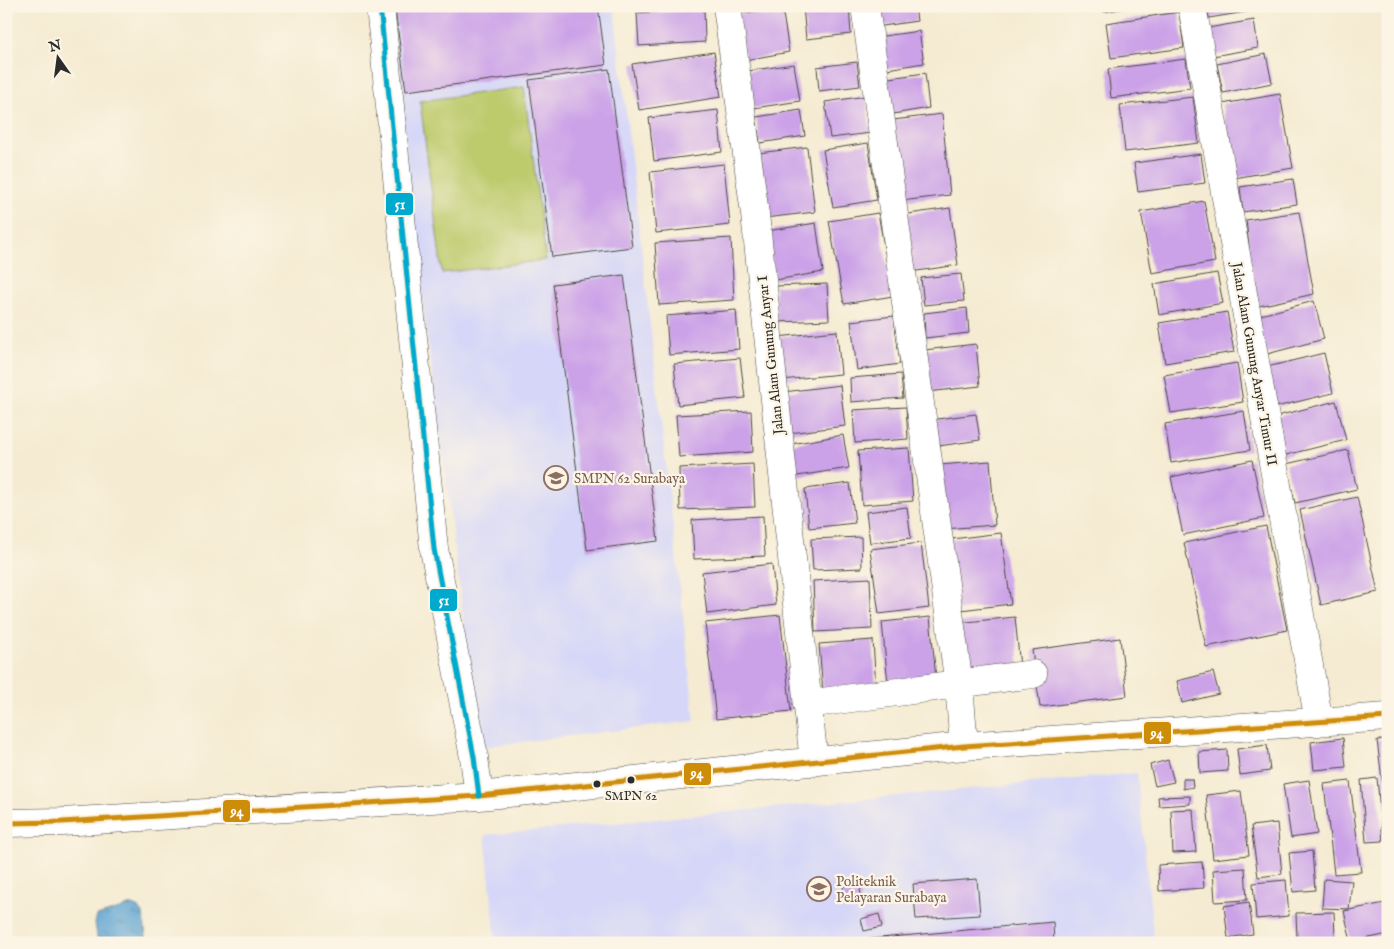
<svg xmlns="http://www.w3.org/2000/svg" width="1394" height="949" font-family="'IM FELL English',serif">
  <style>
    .built { fill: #d6d7f8 }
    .pitch { fill: #bdcb6d; stroke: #747b4c }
    .water { fill: url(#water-ripples); stroke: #44677e }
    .building { fill: #cba1e8 }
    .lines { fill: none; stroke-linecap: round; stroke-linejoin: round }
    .minor-casing { stroke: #494844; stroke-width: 29 }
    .minor { stroke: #fff; stroke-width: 28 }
    .bus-1-casing { stroke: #fcf5e5; stroke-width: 9 }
    .bus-2-casing { stroke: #fcf5e5; stroke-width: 9 }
    .bus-1 { stroke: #ce8d09; stroke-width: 5 }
    .bus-2 { stroke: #00a9ce; stroke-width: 5 }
    .bus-dot { fill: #2b2b2b; stroke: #fcf5e5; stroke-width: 2 }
    .labels { text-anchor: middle; stroke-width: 4.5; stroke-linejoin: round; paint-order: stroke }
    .bus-label { font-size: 13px; fill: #2b2b2b; stroke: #fcf5e5 }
    .street-label { font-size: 14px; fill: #2b2b2b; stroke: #fcf5e5 }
    .education-label { font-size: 14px; fill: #785e54; stroke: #fcf5e5; text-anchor: start }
    .line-badge { stroke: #fcf5e5; stroke-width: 2 }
    .badge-label { font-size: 14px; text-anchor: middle; font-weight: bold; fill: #fff }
  </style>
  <defs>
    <pattern id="water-ripples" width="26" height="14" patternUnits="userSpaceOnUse" patternTransform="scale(1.25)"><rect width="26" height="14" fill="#5ca3d2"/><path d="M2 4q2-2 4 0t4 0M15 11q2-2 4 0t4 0" fill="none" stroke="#4c85ab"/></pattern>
  </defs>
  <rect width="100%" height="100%" fill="#fcf5e5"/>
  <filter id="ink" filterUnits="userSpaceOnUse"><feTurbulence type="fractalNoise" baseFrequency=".02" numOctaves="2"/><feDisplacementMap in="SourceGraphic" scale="10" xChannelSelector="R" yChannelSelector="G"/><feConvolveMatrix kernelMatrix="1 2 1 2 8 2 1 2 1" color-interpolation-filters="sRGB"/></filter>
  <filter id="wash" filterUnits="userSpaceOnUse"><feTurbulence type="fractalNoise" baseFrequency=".0096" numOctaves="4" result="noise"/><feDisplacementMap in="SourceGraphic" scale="20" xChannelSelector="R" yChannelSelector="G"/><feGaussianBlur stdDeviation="1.12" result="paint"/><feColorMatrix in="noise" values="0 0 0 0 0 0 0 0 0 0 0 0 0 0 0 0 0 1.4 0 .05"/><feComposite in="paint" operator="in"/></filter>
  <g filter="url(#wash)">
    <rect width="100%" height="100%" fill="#f5ebd2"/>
    <!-- built -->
    <path class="built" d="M393 6H614L695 721 480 747 414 234Z
      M1137 773 1154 943H496L485 835Z"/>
    <!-- pitch -->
    <path class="pitch" d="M524 87 546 260 442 273 420 101Z"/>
    <!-- water -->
    <path class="water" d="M132 905 138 907 143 913 147 943H98L95 923 97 916Z"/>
    <g id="blocks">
      <!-- building -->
      <path class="building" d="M416 6H598L606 65 406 91 395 9Z
        M803 6H849L851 34 806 39Z
        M873 6H915L917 21 876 27Z
        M1103 6H1132V7L1104 12Z
        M1207 6H1264V9L1209 18Z
        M782 7 789 52 745 60 738 14Z
        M704 9 705 42 639 46 637 13Z
        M1179 12 1184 48 1111 58 1106 23Z
        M1254 20 1258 48 1213 56 1208 28Z
        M919 31 924 63 881 70 877 37Z
        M714 52 721 97 639 110 632 64Z
        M1266 54 1272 83 1223 93 1217 64Z
        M1186 59 1190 88 1111 98 1108 69Z
        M857 62 860 86 819 91 817 67Z
        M794 64 800 101 754 108 748 71Z
        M609 69 632 247 552 257 529 80Z
        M925 73 929 108 887 115 882 79Z
        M1280 94 1293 168 1234 178 1222 104Z
        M866 96 871 133 830 138 825 102Z
        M1193 97 1199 143 1125 152 1120 105Z
        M718 110 722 152 654 161 649 118Z
        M801 110 805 136 760 143 756 117Z
        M942 114 950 195 901 201 893 120Z
        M868 143 877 200 833 207 823 150Z
        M807 147 815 212 765 218 758 153Z
        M1201 154 1205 183 1138 192 1134 163Z
        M724 164 730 225 656 233 650 172Z
        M1293 179 1297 204 1243 212 1240 187Z
        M1204 201 1215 262 1152 273 1141 212Z
        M950 208 958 265 910 272 902 215Z
        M1299 212 1314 294 1259 306 1252 273 1246 220Z
        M878 213 893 296 844 304 829 221Z
        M816 223 823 272 775 280 767 231Z
        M731 238 734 300 659 305 655 243Z
        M1217 273 1223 303 1159 315 1154 284Z
        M961 274 964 301 924 305 921 278Z
        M624 275 658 541 587 550 553 284Z
        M827 284 829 320 777 322 775 286Z
        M1314 301 1324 339 1267 354 1257 316Z
        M967 308 969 333 925 338 924 313Z
        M736 310 739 349 669 355 666 316Z
        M1227 312 1234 352 1165 363 1159 323Z
        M894 316 900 364 857 370 851 321Z
        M837 331 841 374 782 380 777 337Z
        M976 344 980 386 928 392 924 350Z
        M1324 353 1333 393 1276 407 1267 367Z
        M740 358 745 398 678 405 674 364Z
        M1237 363 1243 402 1171 413 1164 375Z
        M901 374 903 398 851 402 850 378Z
        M840 385 845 426 789 433 784 392Z
        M1336 401 1346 440 1282 456 1273 417Z
        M906 407 908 439 855 443 853 410Z
        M751 411 753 452 679 457 676 415Z
        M1244 411 1250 450 1171 463 1165 424Z
        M976 414 980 440 932 447 929 420Z
        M843 435 849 468 797 476 791 444Z
        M909 448 913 501 862 505 858 451Z
        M1348 450 1357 489 1295 503 1286 464Z
        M1252 460 1264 518 1183 535 1171 477Z
        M990 461 995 525 944 529 939 465Z
        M753 464 755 507 680 510 679 468Z
        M850 483 855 523 809 528 805 489Z
        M1357 497 1378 592 1321 605 1300 510Z
        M907 507 911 538 870 543 866 512Z
        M763 516 765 556 694 559 692 520Z
        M1266 526 1287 630 1206 647 1184 543Z
        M1001 533 1011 604 952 611 944 540Z
        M861 537 862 568 813 570 811 539Z
        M921 543 929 608 879 614 870 549Z
        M772 564 776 605 707 614 702 572Z
        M870 578 872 629 815 632 813 581Z
        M780 615 791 711 716 719 705 623Z
        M930 617 936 679 888 684 882 622Z
        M1015 617 1020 667 962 672 957 623Z
        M1120 638 1127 696 1040 707 1032 650Z
        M873 640 876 689 823 693 819 644Z
        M1213 672 1219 694 1182 703 1177 681Z
        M1343 738 1346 767 1314 770 1311 742Z
        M1388 739V819H1387L1377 740Z
        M1267 745 1270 771 1240 775 1237 749Z
        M1227 750 1228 771 1200 773 1199 752Z
        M1168 760 1174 782 1155 786 1150 765Z
        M1377 778 1383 841 1366 842 1361 780Z
        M1183 779H1192L1193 787 1183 789Z
        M1309 780 1317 834 1291 838 1283 784Z
        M1350 781 1361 872 1334 874 1324 784Z
        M1241 791 1249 855 1213 859 1206 795Z
        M1190 796V804L1159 806 1158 797Z
        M1193 809 1196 852 1173 853 1171 810Z
        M1277 823 1282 874 1258 877 1251 826Z
        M1312 851 1315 890 1293 892 1289 853Z
        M1202 862 1204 888 1159 891 1158 865Z
        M1245 868 1247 900 1215 902 1213 870Z
        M977 879 980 915 916 919 913 884Z
        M1324 879 1352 881 1349 909 1322 908Z
        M1286 880 1289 916 1256 919 1253 883Z
        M860 885 861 901 845 902 843 886Z
        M1249 902 1253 934 1228 938 1224 906Z
        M1385 903 1388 934 1351 942 1344 911Z
        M1334 912 1335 938H1297L1296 913Z
        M879 914 882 927 864 931 861 919Z
        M1053 922 1054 943H848V941Z"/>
    </g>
  </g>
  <g filter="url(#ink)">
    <use href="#blocks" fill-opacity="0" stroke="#494844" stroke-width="1"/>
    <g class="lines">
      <defs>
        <path id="minor" d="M380 6 434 549 474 757 479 796
          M727 6 755 214 814 762
          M865 6 959 685 964 746
          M1192 6 1319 722
          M807 704 1033 674
          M6 823 62 822 479 796 964 746 1388 717"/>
      </defs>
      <!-- minor casing -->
      <use href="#minor" class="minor-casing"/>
      <!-- minor -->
      <use href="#minor" class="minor"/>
      <defs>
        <path id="bus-1" d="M6 823 62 822 479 796 964 746 1388 717"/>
        <path id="bus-2" d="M380 6 434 549 474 757 479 796"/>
      </defs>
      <!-- bus-1 casing -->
      <use href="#bus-1" class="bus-1-casing"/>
      <!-- bus-2 casing -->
      <use href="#bus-2" class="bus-2-casing"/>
      <!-- bus-1 -->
      <use href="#bus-1" class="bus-1"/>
      <!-- bus-2 -->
      <use href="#bus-2" class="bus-2"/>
    </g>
  </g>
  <!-- icons -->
  <defs>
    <symbol id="school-ring" viewBox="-11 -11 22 22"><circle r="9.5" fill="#fcf5e5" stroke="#8d6e63" stroke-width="1.5"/><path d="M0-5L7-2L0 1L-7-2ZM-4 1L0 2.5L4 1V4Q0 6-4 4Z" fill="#8d6e63"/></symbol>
    <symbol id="university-ring" viewBox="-11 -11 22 22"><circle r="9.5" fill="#fcf5e5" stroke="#8d6e63" stroke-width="1.5"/><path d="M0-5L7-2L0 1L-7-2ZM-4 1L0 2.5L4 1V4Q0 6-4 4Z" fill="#8d6e63"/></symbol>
  </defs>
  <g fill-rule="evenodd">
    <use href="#school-ring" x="542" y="464" width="28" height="28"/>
    <use href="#university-ring" x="805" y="875" width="28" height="28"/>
  </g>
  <!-- markers -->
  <g class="bus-dot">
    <circle cx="631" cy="780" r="4.5"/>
    <circle cx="597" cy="784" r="4.5"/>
  </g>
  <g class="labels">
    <!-- bus labels -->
    <g class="bus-label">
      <text x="631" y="800">SMPN 62</text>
    </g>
    <!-- street labels -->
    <g class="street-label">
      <text transform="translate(770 355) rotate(-96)" y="5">Jalan Alam Gunung Anyar I</text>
      <text transform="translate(1255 364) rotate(80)" y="5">Jalan Alam Gunung Anyar Timur II</text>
    </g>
    <!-- education labels -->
    <g class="education-label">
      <text x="574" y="483">SMPN 62 Surabaya</text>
      <text x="836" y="886">Politeknik<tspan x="836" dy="16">Pelayaran Surabaya</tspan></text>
    </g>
  </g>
  <g class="line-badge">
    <rect x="385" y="192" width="29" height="24" rx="5" fill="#00a9ce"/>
    <rect x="429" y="588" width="29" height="24" rx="5" fill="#00a9ce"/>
    <rect x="1143" y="721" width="29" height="24" rx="5" fill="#ce8d09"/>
    <rect x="683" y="762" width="29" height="24" rx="5" fill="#ce8d09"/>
    <rect x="222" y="799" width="29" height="24" rx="5" fill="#ce8d09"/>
  </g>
  <g class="badge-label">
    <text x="400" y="209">51</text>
    <text x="444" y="605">51</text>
    <text x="1157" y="738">94</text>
    <text x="697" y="778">94</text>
    <text x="237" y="816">94</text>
  </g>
  <!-- margin -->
  <rect width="1394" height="949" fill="none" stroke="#fcf5e5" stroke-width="25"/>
  <!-- north arrow -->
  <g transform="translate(58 58) rotate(346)" stroke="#fcf5e5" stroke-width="4" paint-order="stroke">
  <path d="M0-4L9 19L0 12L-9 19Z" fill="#2b2b2b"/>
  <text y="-8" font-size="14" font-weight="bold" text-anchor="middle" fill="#2b2b2b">N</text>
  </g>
</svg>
